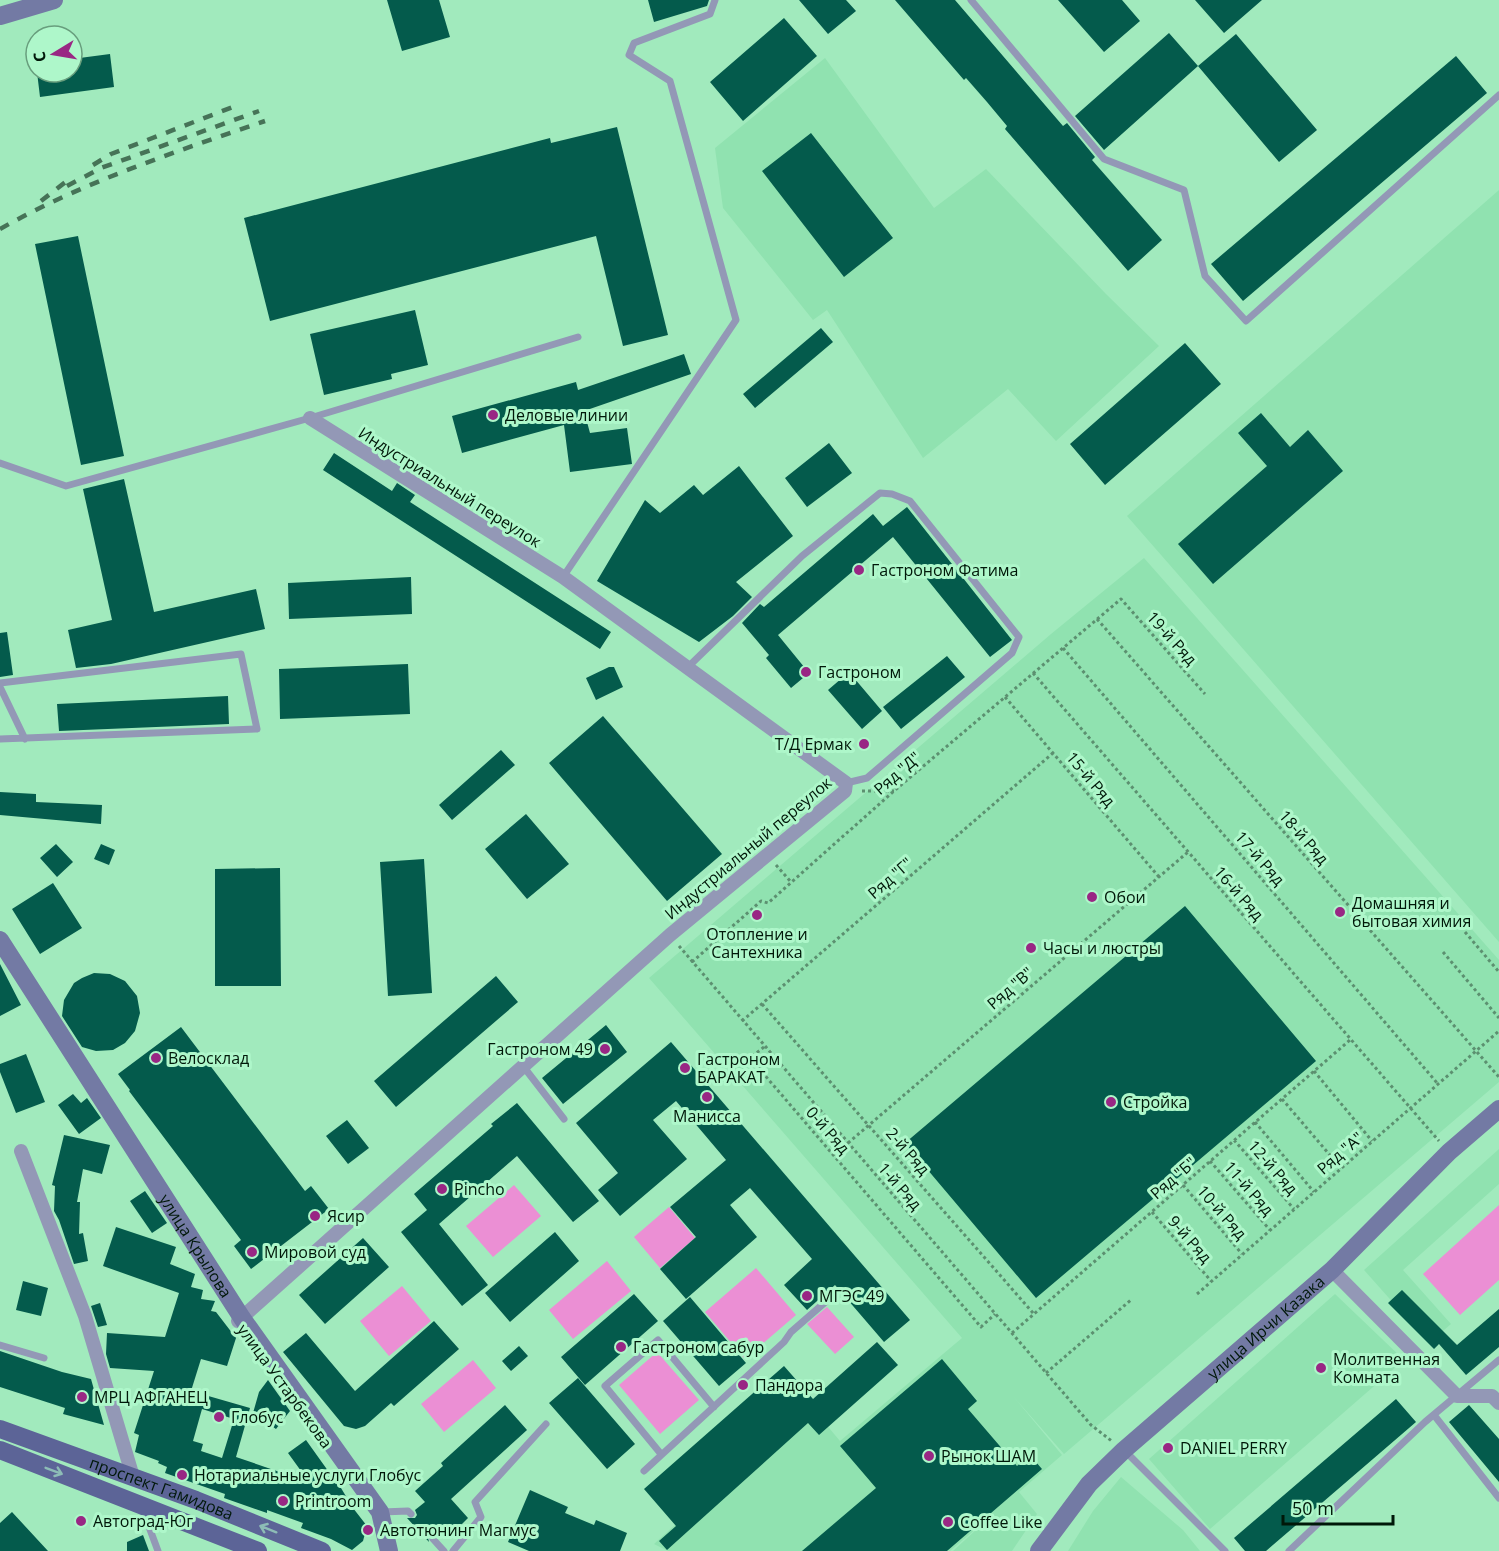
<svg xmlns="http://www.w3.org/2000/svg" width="1499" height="1551" font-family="'Open Sans',sans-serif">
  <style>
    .built { fill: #90e2b0 }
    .green { fill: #eb8fd4 }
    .building { fill: #045b4c; fill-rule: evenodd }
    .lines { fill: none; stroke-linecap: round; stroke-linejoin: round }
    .path { stroke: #5c9070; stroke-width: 3; stroke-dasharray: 3 3; stroke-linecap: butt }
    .lane { stroke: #9398b6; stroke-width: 7 }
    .street { stroke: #9398b6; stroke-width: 14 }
    .secondary { stroke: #737aa4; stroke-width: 18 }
    .primary { stroke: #5c6497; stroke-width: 18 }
    .rail { stroke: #467357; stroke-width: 4.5; stroke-dasharray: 10 10; stroke-linecap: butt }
    .oneway { stroke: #8dbcb6 }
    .poi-dot { fill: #992784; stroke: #aef7ca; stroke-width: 2 }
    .labels { text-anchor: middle; stroke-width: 6; stroke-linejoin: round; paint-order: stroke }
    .poi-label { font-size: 16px; fill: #001809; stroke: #aef7ca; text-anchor: start }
    .street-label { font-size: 16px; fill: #001809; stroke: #aef7ca }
  </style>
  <rect width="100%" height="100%" fill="#a1eabd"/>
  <!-- built -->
  <path class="built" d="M825 58 934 208 986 169 1106 294 1159 346 1056 441 1008 389 923 458 827 310 813 320 723 208 715 148Z
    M1499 190V942L1127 516Z
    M1144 558 1499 960V1082L1064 1454 1013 1396 1062 1455 1019 1492 1037 1514 1012 1551H953L990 1517 950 1551H668L654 1544 808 1403 840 1441 962 1338 649 978 1051 634Z
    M1499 1149V1184L1403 1270 1451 1324 1429 1343 1364 1270Z
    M1335 1294 1404 1360 1210 1529 1149 1459Z
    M1121 1477 1183 1530 1200 1551H1068L1093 1511Z"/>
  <!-- green -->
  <path class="green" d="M514 1185 541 1216 493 1257 466 1226Z
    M1499 1205V1280L1460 1315 1423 1274Z
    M669 1207 695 1238 660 1268 634 1237Z
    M607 1261 631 1291 573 1339 549 1310Z
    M756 1268 796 1315 745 1359 705 1312Z
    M402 1286 431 1321 389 1356 360 1321Z
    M827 1307 854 1337 835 1354 807 1324Z
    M657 1352 699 1400 660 1434 619 1385Z
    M473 1360 496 1388 444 1432 421 1404Z"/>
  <!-- building -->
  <path class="building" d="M387 0H439L450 37 402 51Z
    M648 0H709L707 6 654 22Z
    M799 0H846L856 11 828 34Z
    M895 0H955L1063 126 1067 123 1095 157 1092 160 1162 240 1128 271 1005 129 1007 126 987 102 966 78 964 80Z
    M1058 0H1122L1140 21 1104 52Z
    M1195 0H1262L1224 33Z
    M784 18 817 56 743 121 710 82Z
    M1169 33 1198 66 1104 150 1075 116Z
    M1236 34 1317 130 1279 162 1198 66Z
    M110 54 114 87 40 97 37 72H72V59Z
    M1456 56 1487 93 1243 301 1211 264Z
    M617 127 668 335 623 346 596 236 270 321 244 218 550 138 551 143Z
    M811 133 893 238 844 277 762 171Z
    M78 236 124 456 81 465 35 244Z
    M415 310 428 365 391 374 392 379 324 395 310 334Z
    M821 328 833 342 755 408 743 394Z
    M1185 343 1221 384 1105 485 1070 444Z
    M684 354 691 374 584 411 590 433 627 428 632 464 570 472 564 425 462 453 452 416 576 382 578 390Z
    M1261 413 1290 447 1308 430 1343 471 1213 584 1178 544 1267 466 1238 433Z
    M829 443 852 473 807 507 785 478Z
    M334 453 392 491 397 483 415 495 410 502 611 632 600 649 323 470Z
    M739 466 793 536 736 582 752 597 733 616 699 642 597 581 645 500 660 513 694 485 703 495Z
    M124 479 154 612 256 589 265 629 111 664 76 668 68 630 112 620 83 489Z
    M907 507 1012 640 990 657 893 537 778 635 809 673 791 688 766 658 769 655 742 623 760 604 764 607 873 514 883 526Z
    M411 577 412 614 289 619 288 583Z
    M7 632 13 675 0 677V633Z
    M947 656 965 677 901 729 883 707Z
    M408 664 410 714 280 719 279 669Z
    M609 667H614L623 687 596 700 586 678Z
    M849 672 882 711 862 729 828 690Z
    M228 696 229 724 59 731 57 704Z
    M603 716 722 854 667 901 549 763Z
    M501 750 515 765 452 820 439 805Z
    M0 792 36 794V802L102 805 101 824 0 815Z
    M526 814 569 864 527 899 485 849Z
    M56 844 73 862 57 877 40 858Z
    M101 844 115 850 109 865 94 859Z
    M424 859 432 993 388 996 380 862Z
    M280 868 281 986H215V869Z
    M53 883 82 928 40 954 12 909Z
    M1185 906 1316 1061 1036 1298 905 1143Z
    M0 964 21 1005 0 1016Z
    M94 973 110 974 125 981 137 996 140 1013 135 1031 125 1043 113 1050 96 1051 82 1047 62 1016 64 1000 74 983 82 978Z
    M496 976 518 1002 396 1107 374 1081Z
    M606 1025 627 1052 563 1104 542 1078Z
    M181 1027 305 1191 311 1186 329 1209 251 1269 234 1246 241 1240 129 1091 130 1090 118 1074Z
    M671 1042 910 1320 884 1342 835 1285 807 1310 784 1285 812 1259 750 1188 730 1205 757 1237 686 1299 660 1269 696 1237 670 1207 726 1160 676 1101 653 1120 687 1159 620 1216 598 1190 618 1173 576 1123Z
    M26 1054 45 1102 16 1113 0 1072V1064Z
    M73 1094 81 1103 87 1098 101 1118 79 1134 58 1105Z
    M517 1103 599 1201 573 1222 517 1156 439 1224 488 1285 462 1306 401 1232 427 1210 414 1194 493 1126 491 1124Z
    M347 1120 369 1148 348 1164 326 1136Z
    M64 1135 110 1145 102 1174 83 1169 77 1202H80L79 1234 83 1233 88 1261 74 1264 59 1220 54 1211 55 1186 52 1185Z
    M145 1191 167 1223 152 1233 130 1201Z
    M116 1227 176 1247 170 1264 195 1274 191 1287 203 1290 201 1299 215 1301 211 1311 216 1312 236 1338 227 1366 201 1359 191 1391 250 1408 236 1457 309 1482 288 1453 306 1440 331 1475 332 1473 353 1508 367 1526 363 1541 352 1550 331 1539 301 1528 303 1523 267 1510V1513L224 1498 225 1494 165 1473 167 1467 158 1463 159 1461 135 1452 139 1435 134 1433 154 1371 110 1368 106 1354 107 1333 165 1337 179 1293 103 1266ZM202 1409 234 1419 222 1458 201 1451 203 1444 193 1441Z
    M555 1232 579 1261 510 1322 485 1293Z
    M363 1238 389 1267 325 1324 299 1295Z
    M23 1281 48 1288 41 1316 16 1310Z
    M1402 1290 1457 1345 1499 1309V1347L1466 1375 1439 1344 1434 1349 1388 1303Z
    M634 1294 658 1321 585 1385 561 1357Z
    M690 1297 746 1363 719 1386 663 1321Z
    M100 1303 107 1325 98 1327 91 1306Z
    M434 1321 459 1349 394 1406 391 1403 365 1426 356 1429 344 1426 283 1352 306 1333 355 1391Z
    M877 1342 898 1365 819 1435 808 1423 667 1550 659 1541 676 1526 644 1489 784 1366 813 1399Z
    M519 1346 528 1356 511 1371 502 1361Z
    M0 1351 62 1372 91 1379 104 1425 63 1414 65 1408 0 1387Z
    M942 1359 977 1401 968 1409 1017 1466 1029 1454 1042 1469 947 1551H802L876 1488 840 1446Z
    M578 1378 635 1444 607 1469 549 1403Z
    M268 1380 290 1411 276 1429 253 1413 259 1392Z
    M1396 1399 1416 1422 1266 1551H1245L1234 1538Z
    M505 1405 527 1430 451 1499 468 1518 453 1533 447 1526 437 1535H430L428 1538 429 1542 407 1518H415L417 1515 415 1510 425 1502 415 1491 443 1466 441 1463Z
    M1469 1405 1499 1439V1482L1449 1422Z
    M530 1490 568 1507 565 1513 594 1525 596 1520 627 1533 620 1551H529L508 1542Z
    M12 1512 48 1551H0V1523Z
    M143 1535 149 1551H127V1542Z"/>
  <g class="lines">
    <!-- path -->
    <path class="path" d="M1097 619 1499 1077
      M1063 648 1438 1084
      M1033 673 1439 1141
      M1005 697 1159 877
      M862 791H894
      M776 865 791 882
      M1465 932 1499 972
      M679 946 1091 1425 1113 1442
      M1443 952 1499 1018
      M692 962 761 901 768 903 894 791 1121 599 1205 694
      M762 1004 1034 1314
      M742 1021 1053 753
      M764 1047 750 1058 981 1327 995 1314
      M1314 1071 1372 1141
      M1282 1099 1341 1168
      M1255 1122 1314 1192
      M1234 1140 1294 1209
      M848 1143 1188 852
      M1210 1161 1270 1230
      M1183 1185 1242 1254
      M1152 1212 1211 1281
      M1197 1294 1499 1031
      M1012 1333 1350 1040
      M1046 1373 1132 1299"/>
    <!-- lane -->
    <path class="lane" d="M971 0 1104 159 1184 190 1205 276 1246 321 1499 95
      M0 463 66 486 310 418 578 337
      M563 577 736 320 670 81 629 55 634 43 710 14 715 0
      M688 667 802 556 880 493 892 494 910 501 1019 637 1012 653 867 778 846 783
      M0 683 241 654 257 729 0 739
      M0 687 25 739
      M523 1066 564 1119
      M0 1345 44 1358
      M1434 1415 1499 1498
      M1125 1451 1225 1551
      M661 1454 605 1386 658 1340 714 1407
      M644 1471 784 1342 791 1332 830 1298
      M142 1508 158 1551
      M382 1512 408 1511 411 1514
      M433 1539 444 1551
      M453 1551 481 1517 475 1502 546 1424
      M1289 1551 1425 1422 1499 1360"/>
    <!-- street -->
    <path class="street" d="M21 1151 85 1316 133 1477
      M1332 1270 1457 1396H1492L1499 1403
      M238 1321 670 935 845 791 846 783 563 577 310 418"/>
    <!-- secondary -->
    <g class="secondary">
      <path d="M0 16 54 0"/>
      <path id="s1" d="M0 940 242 1318 380 1512 389 1551"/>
      <path id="s2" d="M1039 1551 1089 1484 1124 1450 1332 1270 1449 1152 1499 1109"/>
    </g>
    <!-- primary -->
    <g class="primary">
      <path id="s3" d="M0 1429 196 1500 322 1551"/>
      <path d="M0 1450 258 1551"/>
    </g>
    <!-- rail -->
    <path class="rail" d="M93 165 111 154 238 105
      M67 186 101 168 259 111
      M41 201 72 177
      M0 229C83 182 175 152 265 121"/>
  </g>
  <!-- one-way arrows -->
  <defs><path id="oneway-shaft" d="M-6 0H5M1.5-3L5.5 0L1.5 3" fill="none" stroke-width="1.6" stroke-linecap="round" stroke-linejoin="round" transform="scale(1.5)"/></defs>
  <g class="oneway">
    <use href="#oneway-shaft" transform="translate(54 1471) rotate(21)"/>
    <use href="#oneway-shaft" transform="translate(268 1529) rotate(-158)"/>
  </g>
  <!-- markers -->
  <g class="poi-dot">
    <circle cx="493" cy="415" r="6"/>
    <circle cx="859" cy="570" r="6"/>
    <circle cx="806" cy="672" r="6"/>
    <circle cx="864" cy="744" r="6"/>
    <circle cx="1092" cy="897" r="6"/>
    <circle cx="1340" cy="912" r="6"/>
    <circle cx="757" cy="915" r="6"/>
    <circle cx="1031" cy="948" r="6"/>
    <circle cx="605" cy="1049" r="6"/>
    <circle cx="156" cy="1058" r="6"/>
    <circle cx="685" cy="1068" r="6"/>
    <circle cx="707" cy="1097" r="6"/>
    <circle cx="1111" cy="1102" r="6"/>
    <circle cx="442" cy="1189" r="6"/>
    <circle cx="315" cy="1216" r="6"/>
    <circle cx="252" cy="1252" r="6"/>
    <circle cx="807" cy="1296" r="6"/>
    <circle cx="621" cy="1347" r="6"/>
    <circle cx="1321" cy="1368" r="6"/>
    <circle cx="743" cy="1385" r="6"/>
    <circle cx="82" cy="1397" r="6"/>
    <circle cx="219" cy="1417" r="6"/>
    <circle cx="1168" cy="1448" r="6"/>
    <circle cx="929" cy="1456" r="6"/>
    <circle cx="182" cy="1475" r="6"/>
    <circle cx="283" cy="1501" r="6"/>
    <circle cx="81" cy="1521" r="6"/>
    <circle cx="948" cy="1522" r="6"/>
    <circle cx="368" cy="1530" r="6"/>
  </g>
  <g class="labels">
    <!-- poi labels -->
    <g class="poi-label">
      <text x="505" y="421">Деловые линии</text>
      <text x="871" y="576">Гастроном Фатима</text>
      <text x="818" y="678">Гастроном</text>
      <text x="852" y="750" text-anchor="end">Т/Д Ермак</text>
      <text x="1104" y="903">Обои</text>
      <text x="1352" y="909">Домашняя и<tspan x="1352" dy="18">бытовая химия</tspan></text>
      <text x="757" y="940" text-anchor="middle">Отопление и<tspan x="757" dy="18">Сантехника</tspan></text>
      <text x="1043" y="954">Часы и люстры</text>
      <text x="593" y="1055" text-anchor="end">Гастроном 49</text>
      <text x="168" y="1064">Велосклад</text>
      <text x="697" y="1065">Гастроном<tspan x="697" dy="18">БАРАКАТ</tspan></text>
      <text x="1123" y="1108">Стройка</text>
      <text x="707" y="1122" text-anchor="middle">Манисса</text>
      <text x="454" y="1195">Pincho</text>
      <text x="327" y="1222">Ясир</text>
      <text x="264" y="1258">Мировой суд</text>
      <text x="819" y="1302">МГЭС 49</text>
      <text x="633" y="1353">Гастроном сабур</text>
      <text x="1333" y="1365">Молитвенная<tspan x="1333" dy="18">Комната</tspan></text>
      <text x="755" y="1391">Пандора</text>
      <text x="94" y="1403">МРЦ АФГАНЕЦ</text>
      <text x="231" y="1423">Глобус</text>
      <text x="1180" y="1454">DANIEL PERRY</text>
      <text x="941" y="1462">Рынок ШАМ</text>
      <text x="194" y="1481">Нотариальные услуги Глобус</text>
      <text x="295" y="1507">Printroom</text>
      <text x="93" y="1527">Автоград-Юг</text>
      <text x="960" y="1528">Coffee Like</text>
      <text x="380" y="1536">Автотюнинг Магмус</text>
    </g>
    <!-- street labels -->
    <g class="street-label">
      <text transform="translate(450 487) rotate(32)" y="6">Индустриальный переулок</text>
      <text transform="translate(1172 638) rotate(48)" y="6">19-й Ряд</text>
      <text transform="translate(897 773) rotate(-41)" y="6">Ряд "Д"</text>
      <text transform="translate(1091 779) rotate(50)" y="6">15-й Ряд</text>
      <text transform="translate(1304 837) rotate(49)" y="6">18-й Ряд</text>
      <text transform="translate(748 848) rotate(-40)" y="6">Индустриальный переулок</text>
      <text transform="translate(1260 858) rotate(49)" y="6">17-й Ряд</text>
      <text transform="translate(890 878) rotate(-41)" y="6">Ряд "Г"</text>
      <text transform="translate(1239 893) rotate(49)" y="6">16-й Ряд</text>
      <text transform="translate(1010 988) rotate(-41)" y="6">Ряд "В"</text>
      <text transform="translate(828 1130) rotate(49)" y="6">0-й Ряд</text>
      <text transform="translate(908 1151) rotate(49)" y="6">2-й Ряд</text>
      <text transform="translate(1340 1153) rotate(-41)" y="6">Ряд "А"</text>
      <text transform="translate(1273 1167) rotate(49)" y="6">12-й Ряд</text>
      <text transform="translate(1173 1178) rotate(-41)" y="6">Ряд "Б"</text>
      <text transform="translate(900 1186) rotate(49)" y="6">1-й Ряд</text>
      <text transform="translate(1249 1188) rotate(49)" y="6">11-й Ряд</text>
      <text transform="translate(1222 1212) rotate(49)" y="6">10-й Ряд</text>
      <text transform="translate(1190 1239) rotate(49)" y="6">9-й Ряд</text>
      <text dy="6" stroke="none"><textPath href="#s1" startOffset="363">улица Крылова</textPath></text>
      <text dy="6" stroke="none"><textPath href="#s2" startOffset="320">улица Ирчи Казака</textPath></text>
      <text transform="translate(285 1386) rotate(54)" y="6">улица Устарбекова</text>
      <text dy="6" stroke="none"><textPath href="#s3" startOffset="172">проспект Гамидова</textPath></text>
    </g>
  </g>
  <!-- north arrow -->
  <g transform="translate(54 54) rotate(259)"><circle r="28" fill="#aef7ca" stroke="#689e7d" stroke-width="1.5"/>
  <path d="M0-4.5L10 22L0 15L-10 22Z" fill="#992784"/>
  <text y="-9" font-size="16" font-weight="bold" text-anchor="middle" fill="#001809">С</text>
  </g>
  <!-- scale -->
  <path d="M1283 1515v9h110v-9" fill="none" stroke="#001809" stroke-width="3"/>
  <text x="1292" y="1515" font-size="18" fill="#001809" stroke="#aef7ca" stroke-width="4.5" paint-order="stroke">50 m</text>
</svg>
